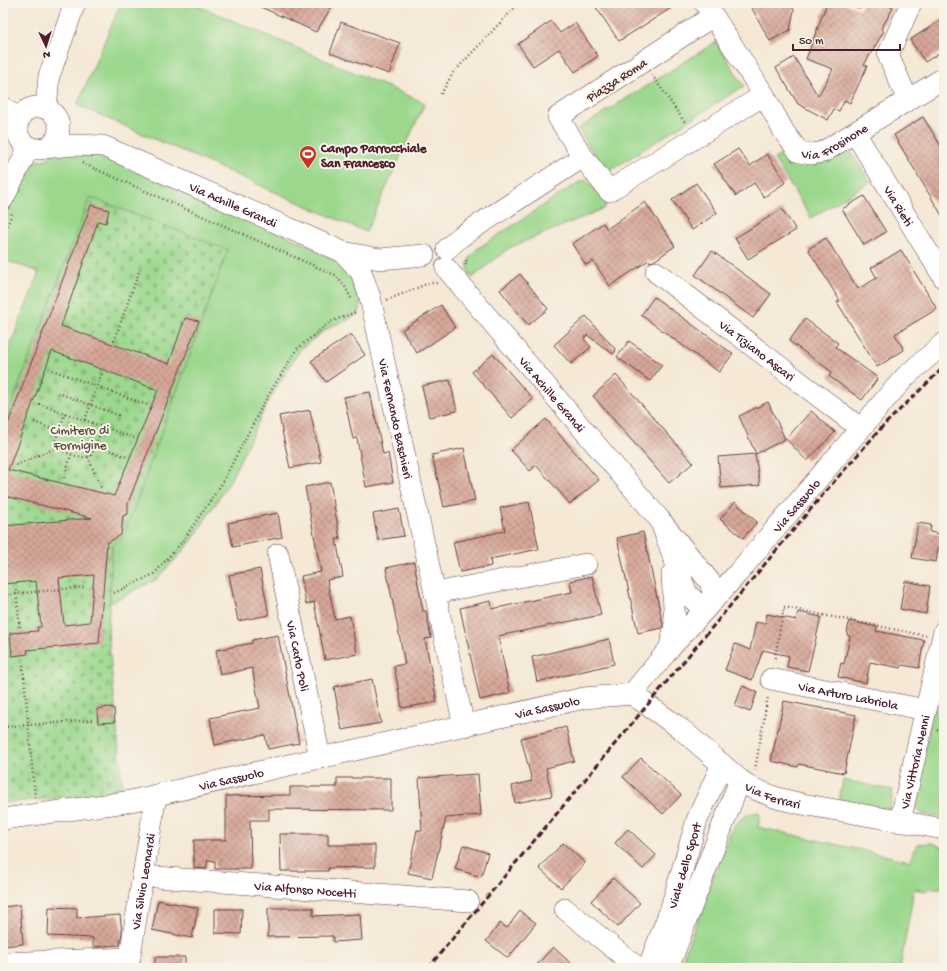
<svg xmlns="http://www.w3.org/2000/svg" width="947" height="971" font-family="'Gochi Hand',sans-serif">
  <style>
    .green { fill: #9bd88d; stroke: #727c5c }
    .cemetery { fill: url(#cemetery-stones); stroke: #727c5c }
    .building { fill: url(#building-cross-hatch); fill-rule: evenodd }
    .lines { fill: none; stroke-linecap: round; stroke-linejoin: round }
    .minor-casing { stroke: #643d44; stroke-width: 22 }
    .path { stroke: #643d44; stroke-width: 2.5; stroke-dasharray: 1 3; stroke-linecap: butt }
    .minor { stroke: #fff; stroke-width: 21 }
    .rail { stroke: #4a1f2b; stroke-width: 3; stroke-dasharray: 6 3; stroke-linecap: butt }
    .labels { text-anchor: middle; stroke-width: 4; stroke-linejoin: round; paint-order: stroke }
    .street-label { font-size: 13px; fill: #4a1f2b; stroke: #f7f3e8 }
    .poi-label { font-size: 13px; font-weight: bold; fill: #4a1f2b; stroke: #f7f3e8; text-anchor: start }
    .park-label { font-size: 13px; fill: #5e4d44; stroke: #f7f3e8 }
  </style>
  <defs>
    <pattern id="cemetery-stones" width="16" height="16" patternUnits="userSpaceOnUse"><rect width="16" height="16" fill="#9bd88d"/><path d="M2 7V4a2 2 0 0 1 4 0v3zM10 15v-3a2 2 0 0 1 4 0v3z" fill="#87b97a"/></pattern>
    <pattern id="building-cross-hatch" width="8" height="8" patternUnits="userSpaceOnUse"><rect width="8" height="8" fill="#d7a799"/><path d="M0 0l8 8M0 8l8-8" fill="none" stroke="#b0877d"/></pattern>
  </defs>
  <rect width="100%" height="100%" fill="#f7f3e8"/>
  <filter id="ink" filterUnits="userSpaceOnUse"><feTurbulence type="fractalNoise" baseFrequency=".025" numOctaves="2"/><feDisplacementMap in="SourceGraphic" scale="8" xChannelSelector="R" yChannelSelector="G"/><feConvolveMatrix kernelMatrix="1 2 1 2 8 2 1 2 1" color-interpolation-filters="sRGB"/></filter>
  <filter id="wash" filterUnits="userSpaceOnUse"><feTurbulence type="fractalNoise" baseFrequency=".012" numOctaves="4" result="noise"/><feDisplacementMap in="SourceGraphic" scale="16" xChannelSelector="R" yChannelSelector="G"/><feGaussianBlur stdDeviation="0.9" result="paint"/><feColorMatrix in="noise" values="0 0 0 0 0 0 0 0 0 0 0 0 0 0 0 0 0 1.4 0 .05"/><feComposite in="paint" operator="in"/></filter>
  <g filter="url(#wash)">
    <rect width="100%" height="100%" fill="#f5e8d5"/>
    <!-- green -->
    <path class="green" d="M121 3H192L425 103 366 232 77 105Z
      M716 42 744 86 606 173 578 129Z
      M82 146 342 260C353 276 365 293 359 313L346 321 331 326 301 348 268 402 230 481 191 542 157 579 110 603 112 545 90 198 3 428V364L39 272 5 260 3 264V219L23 169 33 162 46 159 60 150Z
      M839 147 850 151 870 182 811 218 774 159 788 151Z
      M587 180 606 203 605 208 509 248 472 278C464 266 468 258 477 249L579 182Z
      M934 707 944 709V818L922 814 913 805Z
      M843 780 893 790 890 808 880 809 839 801Z
      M759 812 760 819 758 827 910 861 917 844 932 843 944 848V888H930L925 891 914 889 900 968H679L730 833C737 820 745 814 759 812Z"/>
    <!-- cemetery -->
    <path class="cemetery" d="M90 197 228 250 124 536 112 545 108 633 123 792 3 803V428Z"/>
    <g id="blocks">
      <!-- building -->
      <path class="building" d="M252 3H334L316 32Z
        M593 3H679L619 41Z
        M749 3H790L794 10 790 30 770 41Z
        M827 3H842L860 9 863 3H884L893 8 881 29 884 31 864 65 867 66 850 103 845 100 839 111 834 109 828 120 798 104 776 68 794 57 818 96 833 69 806 59Z
        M944 18V50L925 62 910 40Z
        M551 21 560 33 575 23 598 56 575 72 559 49 533 66 518 44Z
        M341 22 400 43 389 74 330 53Z
        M923 117 944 151V219L894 135Z
        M738 149 750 166 767 154 786 182 764 197 754 183 736 196 714 164Z
        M696 183 717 213 692 230 672 200Z
        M864 196 886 232 864 245 842 209Z
        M645 202 675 246 654 261 650 262 649 260 610 286 593 261 586 265 572 244 603 223 607 229Z
        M91 205 109 210 106 223 98 221 61 326 169 364 185 318 199 321 128 503V514L123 516 121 535 107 543 99 643 27 650 28 654 12 656 10 633 38 631 37 627H41L36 581 3 584V526L92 518 9 497 3 500V437ZM52 351 158 390 114 496 8 470ZM94 575 90 622 64 625 59 578Z
        M782 209 796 230 748 259 735 238Z
        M826 238 858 289 877 278 871 268 901 250 937 309 895 334 904 350 877 367 837 302 840 301 808 249Z
        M712 251 771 294 753 318 695 275Z
        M520 274 548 309 528 325 500 290Z
        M654 297 733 354 719 372 641 315Z
        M441 305 455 328 417 353 402 330Z
        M586 316 616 350 613 354 587 335 584 339 591 347 571 364 554 345Z
        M805 319 838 343 835 347 878 378 862 400 829 376 832 372 789 341Z
        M351 334 365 355 326 382 311 361Z
        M629 341 662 365 650 381 617 357Z
        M493 354 533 399 512 418 472 372Z
        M616 375 693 463 669 483 593 396Z
        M450 380 457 411 429 417 422 386Z
        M370 392 383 454 388 453 393 482 366 487 357 438 353 439 344 397Z
        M768 402 785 439 756 454 739 416Z
        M310 410 321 462 290 468 279 416Z
        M811 411 835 432 807 461 786 439Z
        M546 419 599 480 570 504 536 465 530 471 511 450Z
        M464 448 475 501 444 507 432 455Z
        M755 454 760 485 721 488 718 457Z
        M330 482 340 539H336L343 577 327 580 335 619 350 616 357 654 325 660 314 602 306 604 301 576 321 572 305 487Z
        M529 502 539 549 490 559 491 566 460 572 453 542 505 531 500 508Z
        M735 502 757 522 743 538 720 519Z
        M399 509 404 536 378 540 373 514Z
        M278 513 282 537 233 547 228 523Z
        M918 523 931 525 930 532 940 534 936 562 912 558Z
        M643 532 663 625 662 628 638 633 617 538Z
        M414 562 423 611H426L431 638 425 639 437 702 402 708 394 666 405 664 386 568Z
        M260 569 269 615 238 621 229 575Z
        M592 576 601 615 498 636 510 693 480 700 460 608 491 601 492 609 572 592 570 581Z
        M905 581 930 586 926 614 900 609Z
        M798 612 821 617 808 671 787 667 789 656 763 650 752 680 725 670 735 644 750 650 756 622 765 624 767 614 796 620Z
        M849 621 877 627 876 631 924 640 919 668 902 665 901 668 870 662 866 683 838 677 841 663 844 664 850 636 847 635Z
        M278 635 299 743 268 749 265 735 215 745 210 718 260 708 252 668 220 675 216 650 252 643V640Z
        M609 639 614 664 537 682 532 657Z
        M372 679 381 723 342 730 334 687Z
        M742 686 757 692 750 712 735 706Z
        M784 701 856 715 844 773 799 764 798 767 771 761Z
        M109 707 114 708 115 722 98 723 97 709Z
        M566 727 574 761 546 768 552 796 515 803 512 786 532 781 521 738Z
        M641 758 681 795 663 814 623 777Z
        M478 774 481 815 446 818 432 878 408 873 417 830 422 831 419 778Z
        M337 778H391V810L269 809V820H250L251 869H215V861L208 860 206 869 194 868V840H226V796L290 795V787H337Z
        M628 829 656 855 643 869 615 843Z
        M280 834H328V845H375V867L328 868V871H281Z
        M563 843 585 863 561 888 539 868Z
        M463 845 488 853 481 877 455 869Z
        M613 878 640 903 618 927 591 901Z
        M158 900 198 908 192 938 152 930Z
        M20 905 23 944 3 946V907Z
        M49 907 77 908V918L120 915 122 933 120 945 93 947V938L48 936Z
        M268 908H313V916L360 914 362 940 333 942V936L268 937Z
        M215 909H242L241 934 215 933Z
        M520 911 536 923 508 958 486 941 500 923 507 928Z
        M553 947 576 968H534Z
        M155 957H185V968H155Z"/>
    </g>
  </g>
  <g filter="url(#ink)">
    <use href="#blocks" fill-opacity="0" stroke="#643d44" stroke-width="1"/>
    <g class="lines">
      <defs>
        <g id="minor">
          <path id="s1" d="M705 3 764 95 784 132 799 152 812 154 823 152 944 78"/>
          <path d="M713 16 558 117 583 157 609 191 764 95"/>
          <path d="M908 100 888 55 911 3"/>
          <path d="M3 107 19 120"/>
          <circle cx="38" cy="128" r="21"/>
          <path d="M46 109 49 76 75 3"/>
          <path id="s2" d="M855 133 944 278"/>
          <path id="s3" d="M45 148 72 145 103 146 343 252 380 259 424 255"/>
          <path d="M3 199 29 147"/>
          <path d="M447 249 460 237 583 157"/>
          <path id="s4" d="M343 252 361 272 370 297 464 726"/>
          <path id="s5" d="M446 268 660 520 710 582 714 596 712 601 706 605 697 603 687 594 660 520"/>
          <path id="s6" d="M656 272 860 428"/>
          <path id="s7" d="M278 554 320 758"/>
          <path d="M435 593 586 564"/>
          <path d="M670 647 675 624 672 574"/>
          <path id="s8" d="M771 679 926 710"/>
          <path id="s9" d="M632 694 681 729 740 780 752 788 777 798 802 804 944 829"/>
          <path id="s10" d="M3 819 126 802 584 698 632 694 670 648 737 574 884 401 906 376 944 343"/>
          <path id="s11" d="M900 822 944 631"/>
          <path id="s12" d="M143 876 468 901"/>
          <path d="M565 909 638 968"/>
          <path d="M3 963 130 958"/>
          <path id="s13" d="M128 968 156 795"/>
          <path id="s14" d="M648 968 670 911 697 820 722 764"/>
          <path d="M668 968 740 780"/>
        </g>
      </defs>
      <!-- minor casing -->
      <use href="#minor" class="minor-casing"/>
      <!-- path -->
      <path class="path" d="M652 75 686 124
        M441 94 453 73 513 9 523 3
        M3 147 6 155
        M82 163 335 275 344 285 351 298
        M3 237 12 213
        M466 265 467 255
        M387 300 429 283H437
        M114 341 140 269
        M52 370 147 405
        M58 393 121 416
        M39 404 134 438
        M65 413 55 442 59 449C68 453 82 461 91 455L103 427
        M85 420 102 373
        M34 422 59 432
        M95 445 127 457
        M88 457 102 490
        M16 465 58 447
        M64 478 71 455
        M16 590 20 630
        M114 593 154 574 182 542 221 485 266 399 297 349 330 322 356 312
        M3 595 84 587
        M774 662 784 607 927 636
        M23 665 35 798
        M3 727 92 720
        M937 730 944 733
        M755 770 768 696"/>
      <!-- minor -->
      <use href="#minor" class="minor"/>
      <!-- rail -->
      <path class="rail" d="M428 968 825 492 883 426 944 367"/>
    </g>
  </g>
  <!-- icons -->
  <defs>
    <symbol id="stadium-pin" viewBox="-11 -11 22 30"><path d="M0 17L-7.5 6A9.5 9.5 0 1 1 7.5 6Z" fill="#c8321e" stroke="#f7f3e8"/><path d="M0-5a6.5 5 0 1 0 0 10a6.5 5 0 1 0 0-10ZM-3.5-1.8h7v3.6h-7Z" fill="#fff"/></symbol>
  </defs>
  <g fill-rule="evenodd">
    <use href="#stadium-pin" x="298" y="144" width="20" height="27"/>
  </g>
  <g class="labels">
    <!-- street labels -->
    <g class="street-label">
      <text transform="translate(616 79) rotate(-33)" y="5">Piazza Roma</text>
      <text dy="5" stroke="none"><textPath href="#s1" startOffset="215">Via Frosinone</textPath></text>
      <text dy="5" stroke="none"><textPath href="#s3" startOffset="201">Via Achille Grandi</textPath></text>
      <text dy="5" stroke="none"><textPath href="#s2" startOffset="85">Via Rieti</textPath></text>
      <text dy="5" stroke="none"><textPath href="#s6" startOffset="128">Via Tiziano Ascari</textPath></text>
      <text dy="5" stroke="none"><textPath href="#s5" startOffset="165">Via Achille Grandi</textPath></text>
      <text dy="5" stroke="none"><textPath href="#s4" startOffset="178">Via Fernando Baschieri</textPath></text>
      <text dy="5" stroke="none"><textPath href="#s10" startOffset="892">Via Sassuolo</textPath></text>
      <text dy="5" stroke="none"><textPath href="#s7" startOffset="104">Via Carlo Poli</textPath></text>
      <text dy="5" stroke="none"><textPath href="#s8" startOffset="79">Via Arturo Labriola</textPath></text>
      <text dy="5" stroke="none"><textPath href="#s10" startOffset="556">Via Sassuolo</textPath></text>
      <text dy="5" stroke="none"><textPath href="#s11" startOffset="62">Via Vittoria Nenni</textPath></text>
      <text dy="5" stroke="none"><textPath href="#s10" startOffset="232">Via Sassuolo</textPath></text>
      <text dy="5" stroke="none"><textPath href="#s9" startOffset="175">Via Ferrari</textPath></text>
      <text dy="5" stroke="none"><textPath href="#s14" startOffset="109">Viale dello Sport</textPath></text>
      <text dy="5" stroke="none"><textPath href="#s13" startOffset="88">Via Silvio Leonardi</textPath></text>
      <text dy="5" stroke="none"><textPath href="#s12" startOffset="163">Via Alfonso Nocetti</textPath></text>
    </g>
    <!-- poi labels -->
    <g class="poi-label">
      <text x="321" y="152">Campo Parrocchiale<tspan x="321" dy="15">San Francesco</tspan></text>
    </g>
    <!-- park labels -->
    <g class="park-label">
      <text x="80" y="434">Cimitero di<tspan x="80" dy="15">Formigine</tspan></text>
    </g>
  </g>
  <!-- margin -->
  <rect width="947" height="971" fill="none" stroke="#f7f3e8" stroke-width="16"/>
  <!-- north arrow -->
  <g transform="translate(46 46) rotate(176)" stroke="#f7f3e8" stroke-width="3" paint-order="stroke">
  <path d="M0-3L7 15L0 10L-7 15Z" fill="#4a1f2b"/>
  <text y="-6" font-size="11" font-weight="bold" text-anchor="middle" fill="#4a1f2b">N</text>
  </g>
  <!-- scale -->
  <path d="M793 44v6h107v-6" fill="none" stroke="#4a1f2b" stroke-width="2"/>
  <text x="799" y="44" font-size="12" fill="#4a1f2b" stroke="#f7f3e8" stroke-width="3" paint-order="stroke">50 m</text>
</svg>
